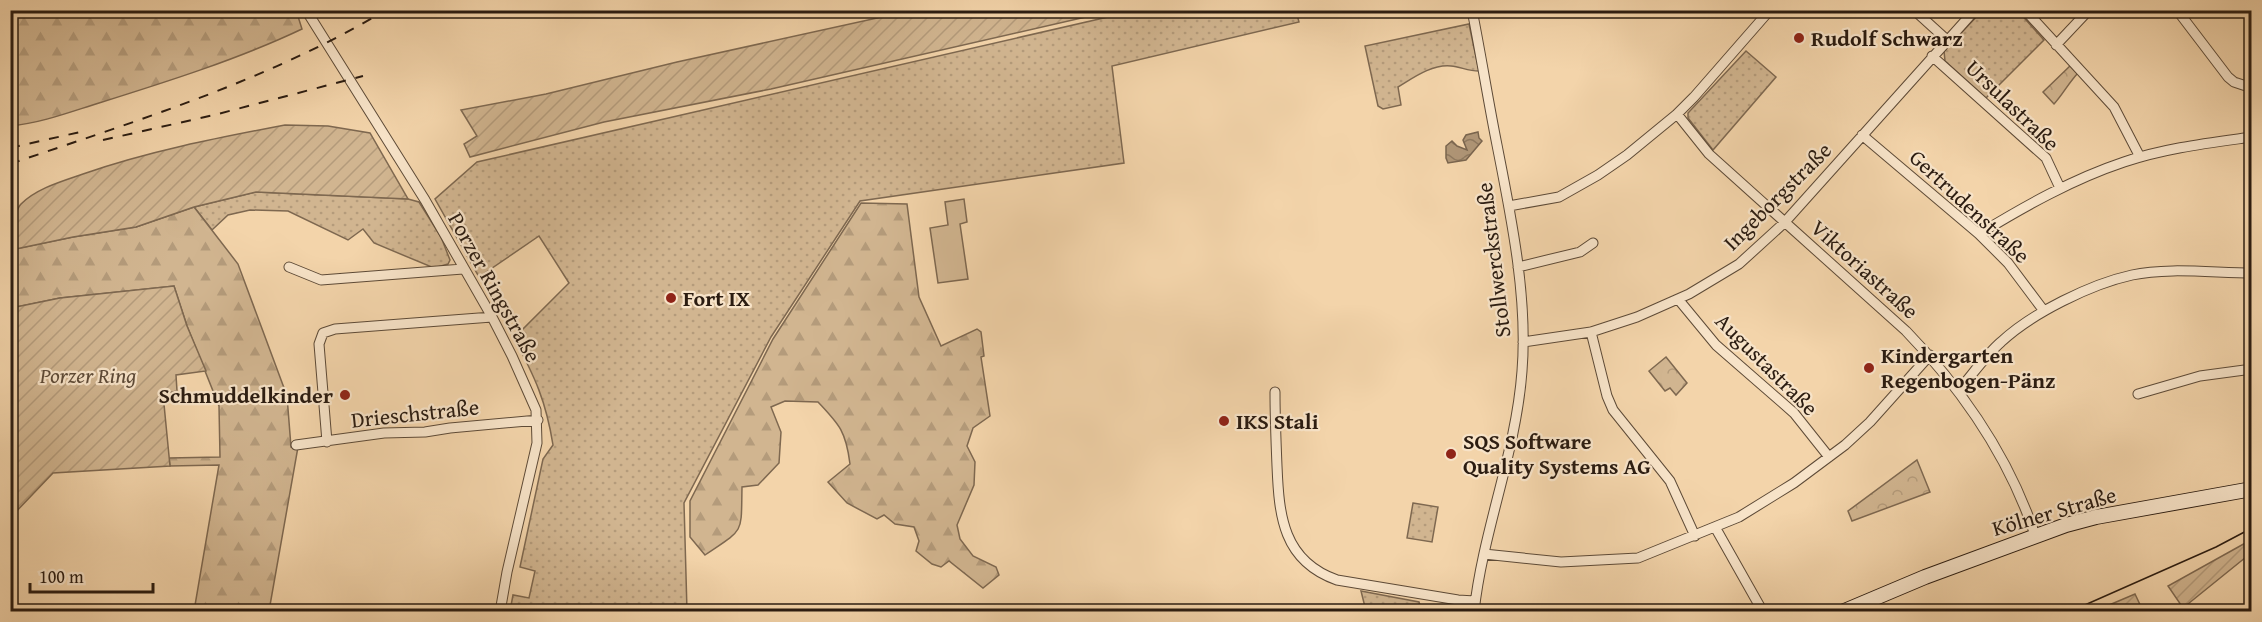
<svg xmlns="http://www.w3.org/2000/svg" width="2262" height="622" font-family="'Gentium Book Plus',serif">
  <style>
    .grass { fill: url(#grass-dots); stroke: #7e6850; stroke-width: 1.5 }
    .forest { fill: url(#forest-firs); stroke: #7e6850; stroke-width: 1.5 }
    .park { fill: url(#park-crowns); stroke: #7e6850; stroke-width: 1.5 }
    .garden { fill: url(#garden-furrows); stroke: #7e6850; stroke-width: 1.5 }
    .pitch { fill: #d1b590; stroke: #7e6850; stroke-width: 1.5 }
    .water { fill: url(#water-waves); stroke: #7a654e; stroke-width: 1.5 }
    .lines { fill: none; stroke-linecap: round; stroke-linejoin: round }
    .street-casing { stroke: #5d4a37; stroke-width: 11 }
    .secondary-casing { stroke: #2b1c11; stroke-width: 16 }
    .street { stroke: #f7e3c8; stroke-width: 9 }
    .secondary { stroke: #f7e3c8; stroke-width: 14 }
    .tram { stroke: #2b1c11; stroke-width: 1.5 }
    .rail { stroke: #2b1c11; stroke-width: 2; stroke-dasharray: 10 10; stroke-linecap: butt }
    .poi-dot { fill: #8f2418; stroke: #f7e3c8; stroke-width: 2 }
    .labels { text-anchor: middle; stroke-width: 4.5; stroke-linejoin: round; paint-order: stroke }
    .poi-label { font-size: 22px; font-weight: bold; fill: #2b1c11; stroke: #f7e3c8; text-anchor: start }
    .street-label { font-size: 22px; fill: #2b1c11; stroke: #f7e3c8 }
    .park-label { font-size: 22px; font-style: italic; fill: #5d4a37; stroke: #f7e3c8 }
  </style>
  <defs>
    <pattern id="grass-dots" width="8" height="8" patternUnits="userSpaceOnUse" patternTransform="scale(1.5)"><rect width="8" height="8" fill="#d1b590"/><path d="M2 2h.1M6 6h.1" fill="none" stroke="#b49b7b" stroke-width="1.8" stroke-linecap="round"/></pattern>
    <pattern id="forest-firs" width="22" height="20" patternUnits="userSpaceOnUse" patternTransform="scale(1.5)"><rect width="22" height="20" fill="#d1b590"/><path d="M5 1l3.5 6h-7zM16 11l3.5 6h-7z" fill="#b49b7b"/></pattern>
    <pattern id="park-crowns" width="20" height="18" patternUnits="userSpaceOnUse" patternTransform="scale(1.5)"><rect width="20" height="18" fill="#d1b590"/><path d="M2 6a3 3 0 1 1 6 0M12 15a3 3 0 1 1 6 0" fill="none" stroke="#b49b7b"/></pattern>
    <pattern id="garden-furrows" width="10" height="10" patternUnits="userSpaceOnUse" patternTransform="scale(1.5)"><rect width="10" height="10" fill="#d1b590"/><path d="M-1 1l2-2M0 10L10 0M9 11l2-2" fill="none" stroke="#b49b7b"/></pattern>
    <pattern id="water-waves" width="16" height="10" patternUnits="userSpaceOnUse" patternTransform="scale(1.5)"><rect width="16" height="10" fill="#af9576"/><path d="M0 5q4-4 8 0t8 0" fill="none" stroke="#8f795f"/></pattern>
  </defs>
  <rect width="100%" height="100%" fill="#f3d4aa"/>
  <filter id="stains"><feTurbulence type="fractalNoise" baseFrequency=".00333" numOctaves="4"/><feColorMatrix values="0 0 0 0 .2 0 0 0 0 .09 0 0 0 0 .02 0 0 0 .5 -.17"/></filter>
  <radialGradient id="worn" r=".72"><stop offset=".6" stop-color="#630" stop-opacity="0"/><stop offset="1" stop-color="#630" stop-opacity=".3"/></radialGradient>
  <!-- grass -->
  <path class="grass" d="M1134 11H1296L1299 22 1112 66 1124 163 860 201 771 337 684 503 687 611H510L513 595 529 598 535 571 520 567 543 459 553 445C546 401 535 377 514 338L569 283 539 236 479 277 435 199 477 162Z
    M1982 11H2018L2044 40 1986 98 1945 61 1944 51Z
    M1469 24 1479 71C1468 71 1461 67 1451 66 1432 64 1413 78 1398 87L1401 105 1383 109 1378 106 1365 46Z
    M1746 51 1776 77 1713 150 1688 118V113Z
    M256 192 408 199 419 202 441 237 450 260 448 264 434 268 374 243 363 229 348 240 288 211 250 210 228 215 212 230 194 207Z
    M1413 503 1438 507 1432 542 1407 538Z
    M1361 591 1419 602 1422 611H1366Z"/>
  <!-- forest -->
  <path class="forest" d="M296 10 302 29C239 59 166 82 99 103 70 112 41 123 11 126V11Z
    M861 203 907 204 919 297 941 346 977 329 981 332 984 356 981 357 990 416 973 428 967 446 975 462 974 485 957 525 960 539 973 556 996 567 999 575 983 588 949 561 941 567 932 564 916 551 919 541 914 527 895 524 884 515 877 519 847 503 828 482 850 464C846 432 840 425 818 402L785 401 771 407 781 432 779 463 758 485 742 487C741 535 745 528 705 555L690 537V501L773 339Z
    M194 207 238 264 287 396 291 447H298L269 611H194L219 465 170 466 169 458 220 457 219 406 187 326 174 286 60 298 11 308 10 250 73 237 136 227Z"/>
  <!-- park -->
  <path class="park" d="M2072 64 2079 72C2069 82 2064 93 2054 104L2043 92Z
    M1666 357 1687 383 1676 395 1670 388 1665 391 1649 371Z
    M1917 460 1930 492 1852 521 1848 511Z"/>
  <!-- garden -->
  <path class="garden" d="M909 11H1112L771 89 604 122 470 157 464 144 477 136 461 110 546 94 677 62Z
    M285 125 328 126 370 133 408 199 256 192 194 207 136 227 73 237 11 250V218L15 216C17 212 18 207 21 204 37 188 63 181 83 174 149 151 217 138 285 125Z
    M174 286 187 326 206 371 176 375 177 391 163 394 170 466 53 473 11 517V308L60 298Z
    M2249 541 2251 553 2183 608 2168 586Z
    M2135 594 2143 611H2095Z"/>
  <!-- pitch -->
  <path class="pitch" d="M964 199 967 222 960 224 968 279 938 283 930 228 948 225 945 202Z"/>
  <!-- water -->
  <path class="water" d="M1478 132 1479 138 1482 141 1466 160 1448 163 1446 158V146L1452 141 1457 146 1467 150 1463 140 1466 135Z"/>
  <g class="lines">
    <defs>
      <path id="street" d="M306 10 425 200 492 317 512 356 536 410 537 443 507 572 500 612
        M1472 10C1481 55 1488 100 1497 145 1511 216 1528 298 1522 371 1516 453 1483 530 1474 612
        M1914 10 1947 40
        M2025 10 2114 107 2140 157
        M2177 10 2228 77 2234 82 2252 88
        M2056 45 2089 10
        M1932 56 2046 158 2060 188
        M1677 114 1709 154 1906 331C1963 390 2009 457 2035 535
        M1862 135 1979 234 2008 263 2044 311
        M1509 206 1559 197 1598 175 1627 155 1677 114 1694 97 1770 10
        M1979 234C2025 206 2073 179 2124 162 2165 148 2209 143 2252 137
        M289 267 321 280 463 269
        M1518 267 1580 252 1593 243
        M1678 299 1716 345 1794 413 1829 457
        M1591 332 1607 396 1613 410 1670 481 1695 536
        M1523 342 1591 332 1637 317 1689 294 1739 264 1784 223 1975 10
        M1959 390C1972 375 1985 356 2001 342 2032 313 2091 284 2132 275 2167 267 2215 273 2252 273
        M1275 392C1275 417 1276 442 1277 466 1279 516 1283 561 1337 580L1458 600 1475 601
        M2138 394 2200 376 2252 369
        M327 442 319 344 323 333 335 329 492 317
        M296 445 384 433 425 432 450 428 538 420
        M1715 527 1763 612
        M1484 554 1561 562 1638 558 1739 517 1794 483 1845 445 1870 422 1930 355
        M2187 610 2188 612"/>
      <path id="secondary" d="M1842 612 1925 577 2066 525 2096 517 2252 489"/>
    </defs>
    <!-- street casing -->
    <use href="#street" class="street-casing"/>
    <!-- secondary casing -->
    <use href="#secondary" class="secondary-casing"/>
    <!-- street -->
    <use href="#street" class="street"/>
    <!-- secondary -->
    <use href="#secondary" class="secondary"/>
    <!-- tram -->
    <path class="tram" d="M2069 612 2216 547 2252 528"/>
    <!-- rail -->
    <path class="rail" d="M103 140 214 115 363 76
      M10 148 80 132
      M10 164C139 120 269 80 386 10"/>
  </g>
  <!-- markers -->
  <g class="poi-dot">
    <circle cx="1799" cy="38" r="6"/>
    <circle cx="671" cy="298" r="6"/>
    <circle cx="1869" cy="368" r="6"/>
    <circle cx="345" cy="395" r="6"/>
    <circle cx="1224" cy="421" r="6"/>
    <circle cx="1451" cy="454" r="6"/>
  </g>
  <g class="labels">
    <!-- poi labels -->
    <g class="poi-label">
      <text x="1811" y="46">Rudolf Schwarz</text>
      <text x="683" y="306">Fort IX</text>
      <text x="1881" y="363">Kindergarten<tspan x="1881" dy="25">Regenbogen-Pänz</tspan></text>
      <text x="333" y="403" text-anchor="end">Schmuddelkinder</text>
      <text x="1236" y="429">IKS Stali</text>
      <text x="1463" y="449">SQS Software<tspan x="1463" dy="25">Quality Systems AG</tspan></text>
    </g>
    <!-- street labels -->
    <g class="street-label">
      <text transform="translate(2013 105) rotate(44)" y="8">Ursulastraße</text>
      <text transform="translate(1777 196) rotate(-45)" y="8">Ingeborgstraße</text>
      <text transform="translate(1970 206) rotate(43)" y="8">Gertrudenstraße</text>
      <text transform="translate(1493 260) rotate(-97)" y="8">Stollwerckstraße</text>
      <text transform="translate(1865 269) rotate(42)" y="8">Viktoriastraße</text>
      <text transform="translate(495 287) rotate(61)" y="8">Porzer Ringstraße</text>
      <text transform="translate(1767 364) rotate(45)" y="8">Augustastraße</text>
      <text transform="translate(415 413) rotate(-6)" y="8">Drieschstraße</text>
      <text transform="translate(2054 511) rotate(-16)" y="8">Kölner Straße</text>
    </g>
    <!-- park labels -->
    <g class="park-label">
      <text x="88" y="383">Porzer Ring</text>
    </g>
  </g>
  <!-- margin -->
  <rect width="2262" height="622" fill="none" stroke="#f3d4aa" stroke-width="36"/>
  <rect x="12" y="12" width="2238" height="598" fill="none" stroke="#2b1c11" stroke-width="3"/>
  <rect x="18" y="18" width="2226" height="586" fill="none" stroke="#2b1c11" stroke-width="1.5"/>
  <!-- scale -->
  <path d="M30 583v9h123v-9" fill="none" stroke="#2b1c11" stroke-width="3"/>
  <text x="39" y="583" font-size="18" fill="#2b1c11" stroke="#f7e3c8" stroke-width="4.5" paint-order="stroke">100 m</text>
  <rect width="100%" height="100%" filter="url(#stains)"/>
  <rect width="100%" height="100%" fill="url(#worn)"/>
</svg>
